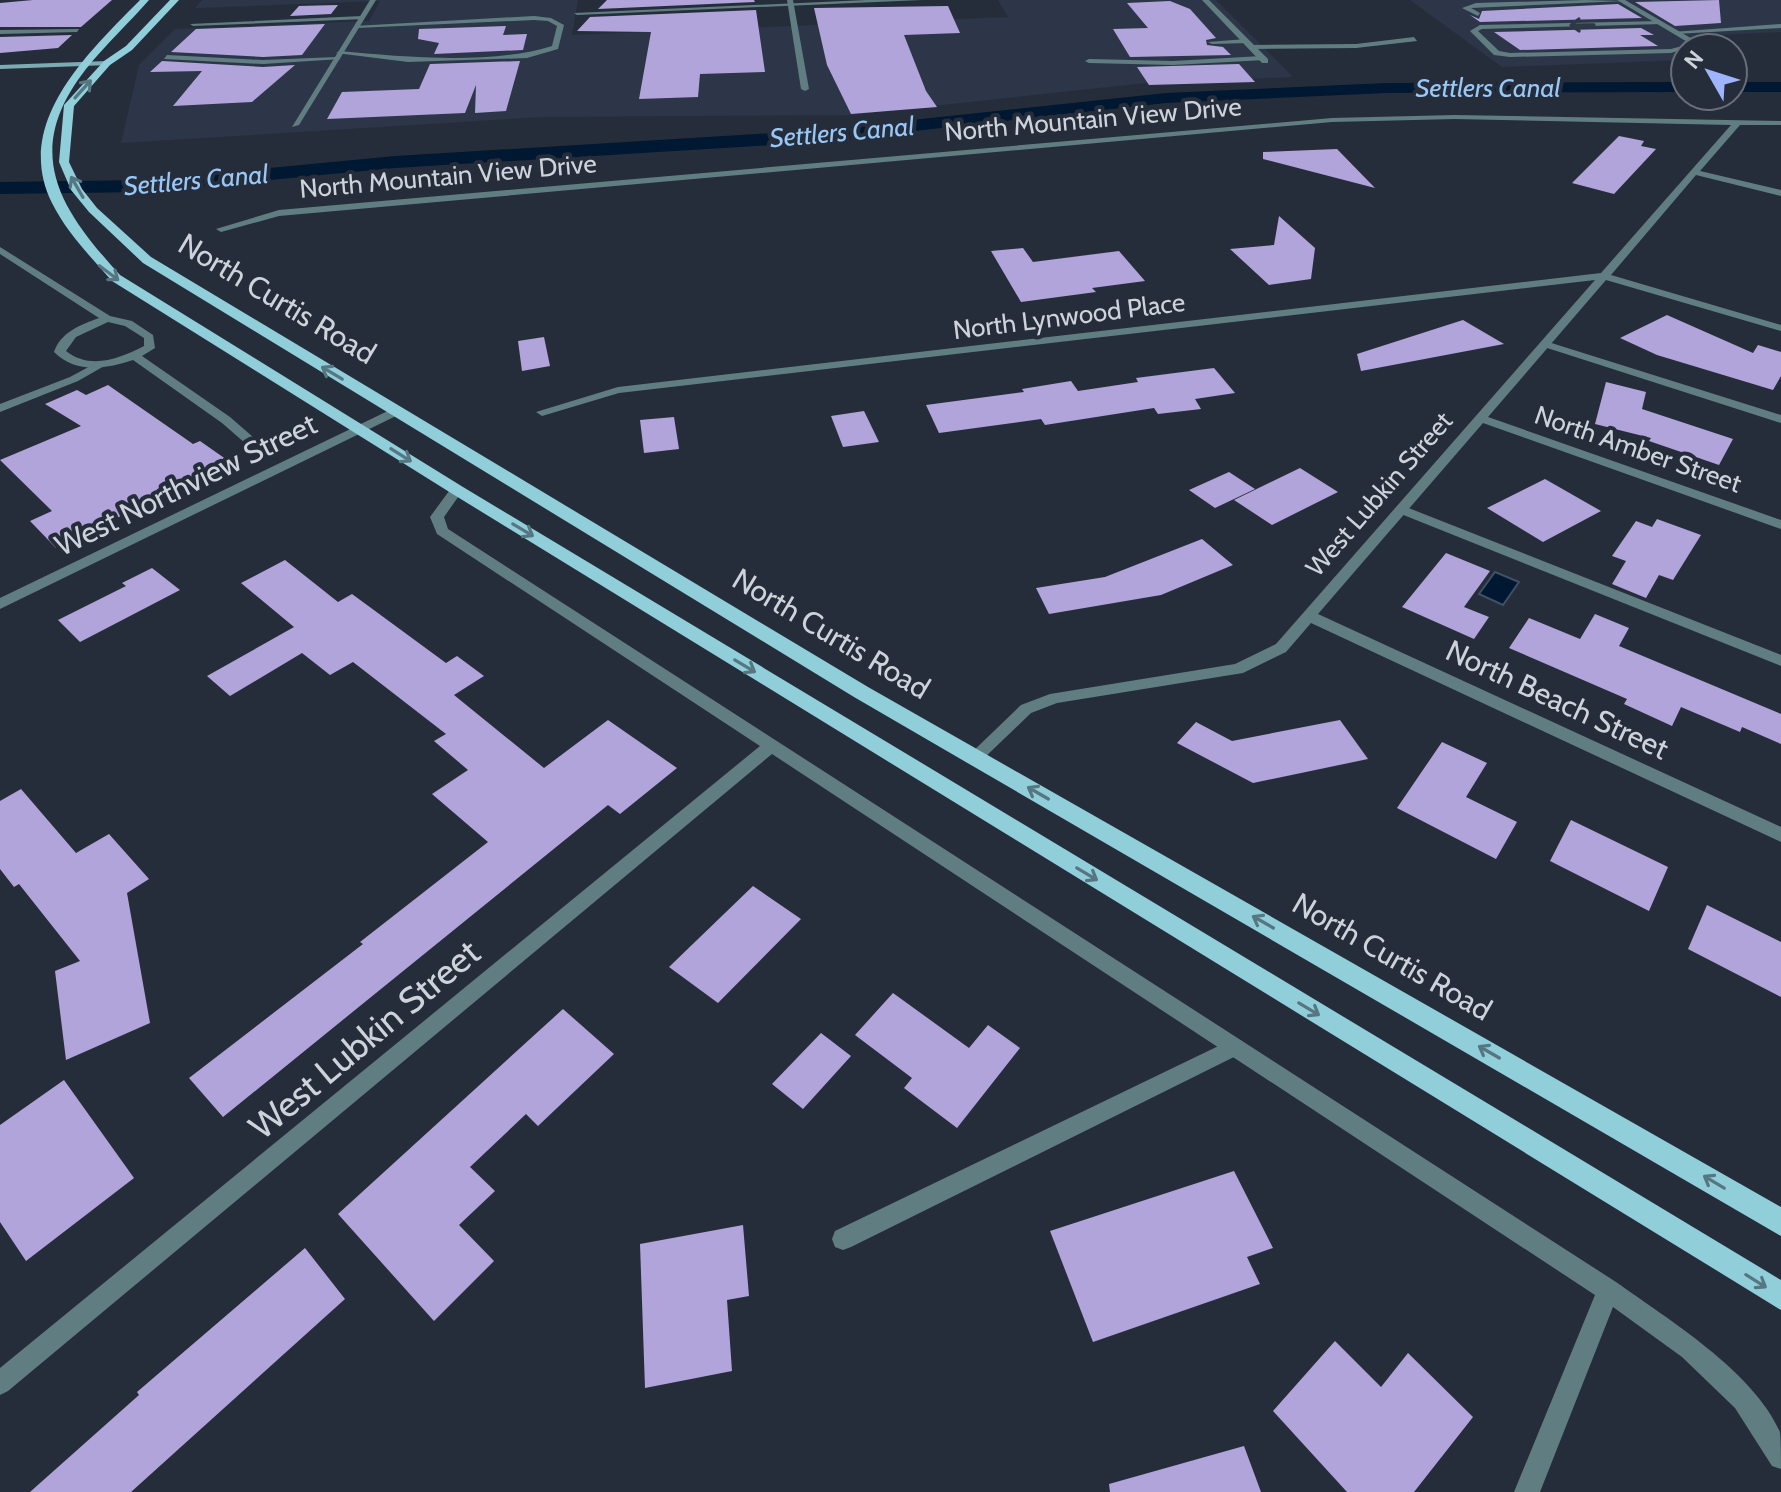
<svg xmlns="http://www.w3.org/2000/svg" width="1781" height="1492" font-family="Cabin,sans-serif">
  <style>
    .built { fill: #2c3648 }
    .water { fill: #001831; stroke: #3e5064; stroke-width: 2 }
    .lines { fill: none; stroke-linecap: round; stroke-linejoin: round }
    .canal { fill: #001831; fill-rule: evenodd }
    .building { fill: #b1a4da }
    .service { fill: #607e82; fill-rule: evenodd }
    .minor { fill: #607e82; fill-rule: evenodd }
    .tertiary { fill: #607e82; fill-rule: evenodd }
    .secondary { fill: #7babb3; fill-rule: evenodd }
    .primary { fill: #90cfd9; fill-rule: evenodd }
    .oneway { stroke: #2f3945 }
    .oneway2 { stroke: #567682 }
    .labels { text-anchor: middle; stroke-width: 8; stroke-linejoin: round; paint-order: stroke }
    .far-water-label { font-size: 26px; font-style: italic; fill: #98c8f8; stroke: #262d3a }
    .far-street-label { font-size: 26px; fill: #ced3db; stroke: #262d3a }
    .street-label { font-size: 30px; fill: #ced3db; stroke: #262d3a }
    .near-street-label { font-size: 36px; fill: #ced3db; stroke: #262d3a }
  </style>
  <rect width="100%" height="100%" fill="#262d3a"/>
  <!-- built -->
  <path class="built" d="M202 0H578L572 35 1008 17 998 0H1216L1293 77 1145 83 850 115 541 117 121 143 139 65 175 29 369 21 380 1 195 8Z
    M1410 0H1781V32L1697 36 1716 48H1685V60L1502 67Z"/>
  <!-- water -->
  <path class="water" d="M1495 572 1519 582 1503 605 1479 594Z"/>
  <g class="lines">
    <!-- canal -->
    <path class="canal" d="M1685 82V92L1387 93 1166 103 807 143 395 168 145 192 0 194V182L145 180 395 156 807 131 1166 93 1387 83Z
      M1733 82H1781V92H1733Z"/>
  </g>
  <!-- building -->
  <path class="building" d="M33 0H112L81 27H0V3Z
    M607 0H754L755 2 598 9Z
    M1719 0 1721 23 1675 26 1635 2Z
    M1170 1 1190 9 1216 38 1206 40 1207 45 1223 47 1231 55 1130 57 1113 29 1148 28 1127 3Z
    M1618 4 1642 18 1480 22 1470 15 1479 19 1482 11Z
    M338 5 331 14 290 16 299 6Z
    M948 6 960 33 904 35 926 91 937 107 851 114 827 65 814 8Z
    M756 10 765 72 700 74 698 97 639 99 651 32 577 31 590 17Z
    M325 24 302 55 263 57 171 52 196 29Z
    M506 26 503 35 527 34 523 50 434 54 439 43 418 39 419 29Z
    M1641 28 1654 35H1640L1658 46 1520 50 1494 32Z
    M72 35 58 48 0 53V37Z
    M162 61 263 67 295 65 252 102 173 106 202 71 150 72Z
    M520 61 506 111 475 113 476 85 465 113 327 119 342 92 419 89 430 64Z
    M1239 64 1255 82 1149 85 1137 67Z
    M1619 136 1644 141 1641 146 1656 149 1614 194 1572 183Z
    M1337 149 1375 188 1263 159V152Z
    M1279 216 1315 248 1311 279 1269 285 1230 249 1274 245Z
    M1023 248 1033 262 1119 251 1145 281 1092 288 1096 292 1021 302 991 251Z
    M1667 315 1753 353 1758 345 1781 352V376L1773 390 1657 355 1620 338Z
    M1463 320 1504 344 1361 371 1357 354Z
    M544 337 550 366 522 371 518 341Z
    M1214 368 1235 393 1195 399 1201 409 1158 414 1154 408 1045 425 1041 419 939 433 926 405 1024 392 1022 389 1071 381 1078 391 1138 382 1136 378Z
    M1606 382 1646 392 1642 409 1733 439 1719 465 1649 441 1651 438 1595 424Z
    M108 385 193 444 200 441 230 462 56 548 30 521 52 511 0 460 81 426 45 404 77 390 86 395Z
    M864 411 879 442 843 447 831 416Z
    M674 417 679 449 644 453 640 420Z
    M1300 468 1338 492 1272 525 1234 500Z
    M1229 472 1255 489 1215 508 1189 490Z
    M1545 479 1601 511 1543 542 1487 508Z
    M1657 519 1701 535 1673 580 1659 575 1646 598 1612 584 1626 561 1612 556 1636 521 1652 527Z
    M1202 539 1233 565 1161 595 1049 614 1036 588 1105 577Z
    M1446 553 1490 571 1464 607 1489 617 1474 639 1402 607Z
    M285 560 338 602 352 594 446 663 457 656 484 676 454 695 544 768 608 720 677 768 620 814 608 805 223 1117 189 1078 363 944 360 942 488 842 432 794 468 770 434 741 446 734 353 662 330 675 302 653 230 696 207 676 294 627 241 583Z
    M152 568 180 590 80 642 58 620 126 586 122 583Z
    M1595 614 1629 628 1619 646 1781 714V744L1742 727 1740 732 1681 707 1672 726 1624 704 1627 699 1509 648 1529 618 1580 639Z
    M1340 720 1368 759 1253 783 1177 743 1196 722 1232 741Z
    M1442 742 1487 763 1466 797 1517 822 1496 859 1397 808Z
    M21 789 76 853 109 834 149 879 127 893 150 1023 66 1060 55 971 80 961 19 884 14 887 0 869V801Z
    M1571 820 1668 867 1649 911 1550 861Z
    M753 886 801 919 718 1003 669 967Z
    M1707 905 1781 942V997L1688 949Z
    M893 993 969 1048 988 1025 1020 1048 957 1128 904 1088 912 1078 855 1035Z
    M563 1009 614 1054 538 1126 526 1114 470 1167 495 1191 459 1225 494 1261 434 1321 338 1214Z
    M821 1033 851 1056 803 1109 772 1084Z
    M64 1080 134 1178 26 1261 0 1222V1125Z
    M1234 1171 1273 1248 1247 1257 1260 1284 1093 1342 1050 1231Z
    M743 1225 749 1296 727 1300 732 1371 645 1388 640 1244Z
    M305 1248 345 1299 131 1492H30L139 1395 137 1392Z
    M1335 1341 1381 1387 1408 1353 1473 1417 1414 1492H1347L1273 1411Z
    M1244 1446 1261 1492H1110L1109 1484Z"/>
  <g class="lines">
    <!-- service -->
    <path class="service" d="M866 0H922L577 15 574 13Z
      M1585 0 1624 1 1471 8 1480 13 1478 16 1462 8 1476 3Z
      M362 16 364 19 193 26 190 24Z
      M534 16 551 18 564 25 558 49 527 58 408 62 336 53 340 51C403 57 492 65 552 46L557 26 548 21 534 20 357 28 354 26Z
      M1660 21 1662 24 1482 29 1478 31 1499 51 1510 53 1671 49 1697 42 1701 44 1671 53 1510 57 1494 55 1470 31 1480 25Z
      M1781 24V28L1676 34 1672 32Z
      M79 29 77 32 0 34V30Z
      M1414 37 1417 41 1356 48 1252 49 1248 47 1252 45 1356 44Z
      M1246 39 1249 43 1212 44 1208 42Z
      M167 55 263 60 337 57 341 59 263 64 164 59Z
      M1262 56 1265 60 1173 65 1089 63 1085 61 1089 59 1173 61Z
      M1545 341 1781 415V423L1541 346 1540 344Z
      M96 363 106 365 78 381 0 412V404L70 377Z
      M1401 505 1781 655V666L1396 512 1394 509Z
      M1235 1038 1242 1041 1245 1047 1242 1053 851 1247 843 1250 835 1247 832 1239 835 1231Z"/>
    <!-- minor -->
    <path class="minor" d="M370 0H376L299 125 292 127Z
      M787 0H793L809 89 805 91 801 89Z
      M1202 0H1209L1268 59V63H1262Z
      M1617 0H1625L1701 44 1694 46Z
      M1455 115 1781 121V125H1740L1700 171 1781 190V196L1696 175 1611 275 1781 325V331L1606 280 1488 417 1781 520V529L1483 423 1318 614 1781 827V842L1311 623 1286 652 1243 673 1057 703 1031 713 981 761H969L967 757 1021 705 1050 694 1235 664 1276 644 1595 280 619 393 542 416 536 412 618 387 1601 273 1731 125 1455 119 1332 122 279 216 221 232 216 229 279 210 1332 118Z
      M0 247 110 316 132 321 153 335 155 348 142 356 230 417 253 437V443H245L222 423 133 360C106 369 76 374 54 352 61 332 80 325 99 318L0 254ZM108 322 125 326 144 338V346C119 359 90 370 66 351L76 337Z
      M457 486 463 490 444 517 448 529 1616 1282C1669 1320 1753 1371 1780 1432 1781 1442 1781 1459 1781 1469L1772 1466 1735 1408 1682 1357 1613 1307 1540 1492H1514L1595 1295 772 754 8 1391 0 1395V1368L760 746 437 534 430 517 452 487Z"/>
    <!-- tertiary -->
    <path class="tertiary" d="M394 408 400 412 398 415 0 609V598Z"/>
    <!-- secondary -->
    <path class="secondary" d="M107 61 110 65 0 69V65Z"/>
    <!-- primary -->
    <path class="primary" d="M140 0H149C129 23 106 44 86 69 21 152 60 209 120 275L463 487 1781 1280V1310L451 493 112 281C90 256 67 233 52 203 12 123 89 52 140 0Z
      M170 0H179L132 50 110 65 74 106 69 162 82 189 97 208 151 257 868 687 1781 1207V1236L854 697 143 263 89 212 71 190 59 162 64 105 104 61 126 46Z"/>
  </g>
  <!-- one-way arrows -->
  <defs><path id="oneway-shaft" d="M-6 0H5M1.5-3L5.5 0L1.5 3" fill="none" stroke-width="1.6" stroke-linecap="round" stroke-linejoin="round" transform="scale(2)"/></defs>
  <use class="oneway" href="#oneway-shaft" transform="translate(1582 25) rotate(179)"/>
  <g class="oneway2">
    <use href="#oneway-shaft" transform="translate(83 89) rotate(-48)"/>
    <use href="#oneway-shaft" transform="translate(77 187) rotate(-120)"/>
    <use href="#oneway-shaft" transform="translate(109 273) rotate(37)"/>
    <use href="#oneway-shaft" transform="translate(332 373) rotate(-149)"/>
    <use href="#oneway-shaft" transform="translate(401 455) rotate(32)"/>
    <use href="#oneway-shaft" transform="translate(523 530) rotate(31)"/>
    <use href="#oneway-shaft" transform="translate(745 666) rotate(31)"/>
    <use href="#oneway-shaft" transform="translate(1038 793) rotate(-150)"/>
    <use href="#oneway-shaft" transform="translate(1087 874) rotate(31)"/>
    <use href="#oneway-shaft" transform="translate(1263 922) rotate(-150)"/>
    <use href="#oneway-shaft" transform="translate(1309 1009) rotate(31)"/>
    <use href="#oneway-shaft" transform="translate(1489 1052) rotate(-150)"/>
    <use href="#oneway-shaft" transform="translate(1714 1182) rotate(-149)"/>
    <use href="#oneway-shaft" transform="translate(1756 1281) rotate(32)"/>
  </g>
  <g class="labels">
    <!-- far-water labels -->
    <g class="far-water-label">
      <text x="1488" y="97">Settlers Canal</text>
      <text transform="translate(842 132) rotate(-5)" y="9">Settlers Canal</text>
      <text transform="translate(196 180) rotate(-5)" y="9">Settlers Canal</text>
    </g>
    <!-- far-street labels -->
    <g class="far-street-label">
      <text transform="translate(1093 119) rotate(-5)" y="9">North Mountain View Drive</text>
      <text transform="translate(448 176) rotate(-5)" y="9">North Mountain View Drive</text>
      <text transform="translate(1069 316) rotate(-7)" y="9">North Lynwood Place</text>
      <text transform="translate(1638 449) rotate(19)" y="9">North Amber Street</text>
      <text transform="translate(1379 494) rotate(-49)" y="9">West Lubkin Street</text>
    </g>
    <!-- street labels -->
    <g class="street-label">
      <text transform="translate(277 299) rotate(31)" y="10">North Curtis Road</text>
      <text transform="translate(186 485) rotate(-26)" y="10">West Northview Street</text>
      <text transform="translate(831 634) rotate(31)" y="10">North Curtis Road</text>
      <text transform="translate(1557 700) rotate(25)" y="10">North Beach Street</text>
      <text transform="translate(1392 957) rotate(30)" y="10">North Curtis Road</text>
    </g>
    <!-- near-street labels -->
    <g class="near-street-label">
      <text transform="translate(364 1039) rotate(-40)" y="13">West Lubkin Street</text>
    </g>
  </g>
  <!-- north arrow -->
  <g transform="translate(1709 72) rotate(309)"><circle r="38" fill="#262d3a" stroke="#696f7a" stroke-width="2"/>
  <path d="M0-6L14 30L0 20L-14 30Z" fill="#9eb4fd"/>
  <text y="-12" font-size="22" font-weight="bold" text-anchor="middle" fill="#ced3db">N</text>
  </g>
</svg>
